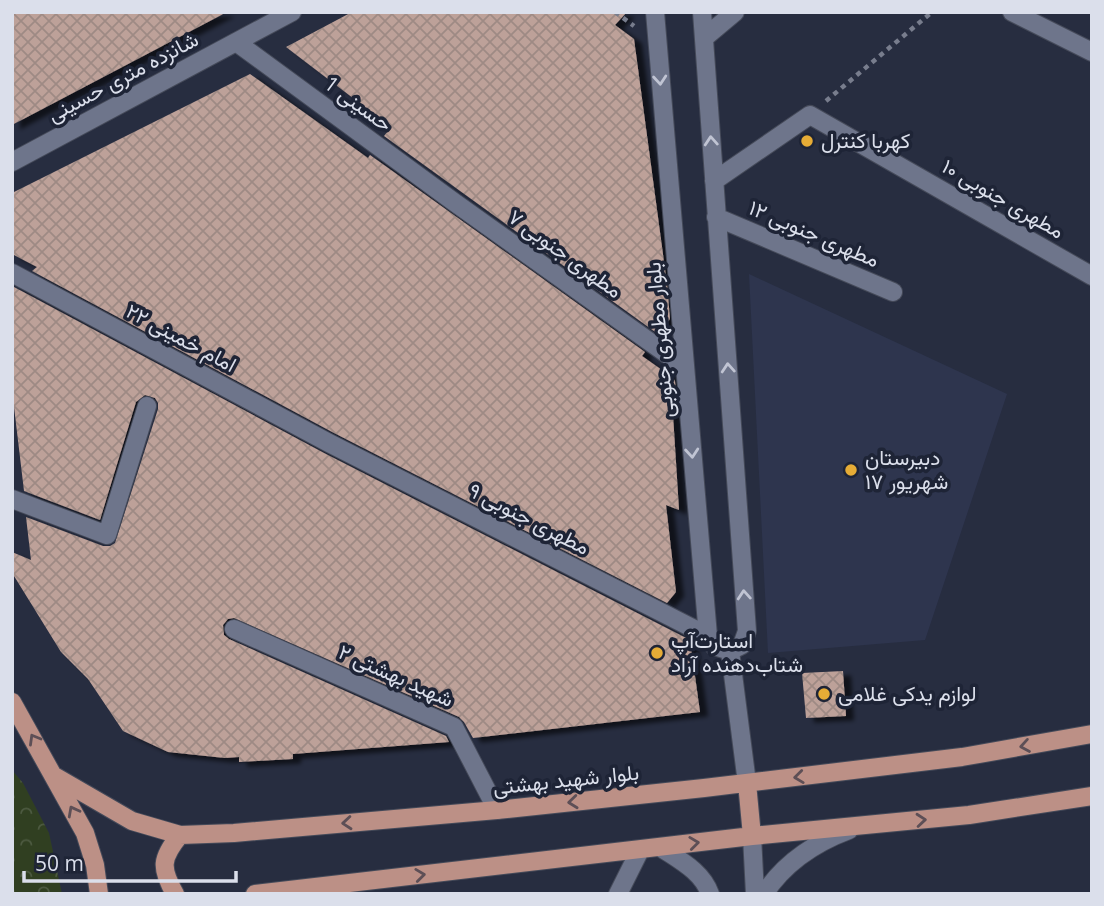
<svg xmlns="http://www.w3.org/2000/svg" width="1104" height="906" font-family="'Open Sans',Vazirmatn,sans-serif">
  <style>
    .built { fill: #2e354e }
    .park { fill: url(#park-crowns) }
    .building { fill: url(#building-cross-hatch); filter: url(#shadow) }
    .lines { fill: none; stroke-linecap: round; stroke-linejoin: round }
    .minor-casing { stroke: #454a59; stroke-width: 20 }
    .major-casing { stroke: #454a59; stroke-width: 20 }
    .path { stroke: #787d8d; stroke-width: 4.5; stroke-dasharray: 5 5; stroke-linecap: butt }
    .minor { stroke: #6e758b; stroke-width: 18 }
    .major { stroke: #bc9086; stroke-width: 18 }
    .oneway { stroke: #c0c4d3 }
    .oneway2 { stroke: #5d4f56 }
    .poi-dot { fill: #e6ac36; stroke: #1e2436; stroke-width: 2.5 }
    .labels { text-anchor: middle; stroke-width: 7; stroke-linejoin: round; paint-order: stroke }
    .street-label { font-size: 21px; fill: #dbdfeb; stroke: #1e2436 }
    .poi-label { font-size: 21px; fill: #dbdfeb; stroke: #1e2436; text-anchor: start }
  </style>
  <defs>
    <pattern id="park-crowns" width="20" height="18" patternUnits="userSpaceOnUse" patternTransform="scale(1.75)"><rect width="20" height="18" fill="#303f21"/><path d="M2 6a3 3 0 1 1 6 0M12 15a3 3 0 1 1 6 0" fill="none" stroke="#4d5a41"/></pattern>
    <pattern id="building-cross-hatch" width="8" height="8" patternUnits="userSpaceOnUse" patternTransform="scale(1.75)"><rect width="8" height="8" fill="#bda199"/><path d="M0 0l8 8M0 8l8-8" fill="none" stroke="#9e8a84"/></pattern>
    <filter id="shadow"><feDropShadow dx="8" dy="4.5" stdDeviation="2" flood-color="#0009"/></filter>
  </defs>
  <rect width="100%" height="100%" fill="#272d40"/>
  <!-- built -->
  <path class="built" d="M749 274 1007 394 925 640 768 653Z"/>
  <!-- park -->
  <path class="park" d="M12 770 23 783 49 833 62 894H12Z"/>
  <!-- building -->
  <path class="building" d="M12 12H227L12 125Z
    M352 12H627L615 25 634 39 667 284 670 319 658 334 384 136 391 127 286 47Z
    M250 74 368 158 370 155 645 352 642 356 672 377 675 381 676 393 672 399 679 510 666 505 676 592 667 603 334 433 32 271 37 267 12 254V193Z
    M14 287 324 453 690 640 700 712 473 738 464 722 459 717 234 618 228 619 223 625 224 635 229 639 446 736 449 742 293 754V759L239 762V757L225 758 168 752 123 731 88 679 61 652 14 576 12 552 31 560 26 517 103 546H110L115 543 158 409V403L155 398 145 395 136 402 100 520 24 491 12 390V289Z
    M843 671 846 716 806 718 802 673Z"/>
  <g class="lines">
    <defs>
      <path id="minor" d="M655 12 708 636 714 646 730 651 742 645 747 631 702 12
        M1012 12 1092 52
        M704 38 735 12
        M236 42 454 202 685 367
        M12 162 292 12
        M714 181 810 115 1092 276
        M716 217 893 292
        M12 273 329 443 708 636
        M12 499 107 535 147 406
        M234 629 454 727 497 810
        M730 651 747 783
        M752 836 755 894
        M660 847C679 860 702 871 710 894
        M618 894 640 850
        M764 894C785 862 814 843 849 830"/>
      <path id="major" d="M12 702 85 833 95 865 99 894
        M56 777 132 821 180 835 234 833 497 810 704 788 962 757 1092 734
        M747 783 752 836
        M175 894C160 868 161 858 180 835
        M255 894 752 836 969 815 1092 796"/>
    </defs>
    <!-- minor casing -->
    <use href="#minor" class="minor-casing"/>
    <!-- major casing -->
    <use href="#major" class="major-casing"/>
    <!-- path -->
    <path class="path" d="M615 12 634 26
      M826 101 932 12"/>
    <!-- minor -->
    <use href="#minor" class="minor"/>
    <!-- major -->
    <use href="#major" class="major"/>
  </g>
  <!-- one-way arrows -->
  <defs><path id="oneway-chevron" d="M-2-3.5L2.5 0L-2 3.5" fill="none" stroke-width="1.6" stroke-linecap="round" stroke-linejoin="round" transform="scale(1.75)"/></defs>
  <g class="oneway">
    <use href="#oneway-chevron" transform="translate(660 80) rotate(85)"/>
    <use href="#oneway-chevron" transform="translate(711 141) rotate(-94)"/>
    <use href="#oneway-chevron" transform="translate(728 368) rotate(-94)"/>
    <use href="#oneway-chevron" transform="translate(692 453) rotate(85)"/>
    <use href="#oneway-chevron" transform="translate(744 595) rotate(-94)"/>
  </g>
  <g class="oneway2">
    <use href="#oneway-chevron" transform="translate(34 739) rotate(-120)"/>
    <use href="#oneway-chevron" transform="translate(1025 746) rotate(170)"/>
    <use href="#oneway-chevron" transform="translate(799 777) rotate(173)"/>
    <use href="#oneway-chevron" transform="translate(573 802) rotate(174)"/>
    <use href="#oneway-chevron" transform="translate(73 811) rotate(-118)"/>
    <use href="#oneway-chevron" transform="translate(921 820) rotate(-5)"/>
    <use href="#oneway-chevron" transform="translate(347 823) rotate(175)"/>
    <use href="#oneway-chevron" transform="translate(694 843) rotate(-7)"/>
    <use href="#oneway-chevron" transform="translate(420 875) rotate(-7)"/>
  </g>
  <!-- markers -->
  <g class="poi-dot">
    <circle cx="807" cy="141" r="7"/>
    <circle cx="851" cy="470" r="7"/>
    <circle cx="657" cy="653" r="7"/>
    <circle cx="824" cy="694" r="7"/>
  </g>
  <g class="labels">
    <!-- street labels -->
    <g class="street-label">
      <text transform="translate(123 77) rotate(-28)" y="7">شانزده متری حسینی</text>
      <text transform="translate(358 104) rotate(36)" y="7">حسینی 1</text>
      <text transform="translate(1003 199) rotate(30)" y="7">مطهری جنوبی ۱۰</text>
      <text transform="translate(814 234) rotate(23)" y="7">مطهری جنوبی ۱۲</text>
      <text transform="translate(565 254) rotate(36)" y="7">مطهری جنوبی ۷</text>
      <text transform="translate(181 338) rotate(28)" y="7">امام خمینی ۲۲</text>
      <text transform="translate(660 340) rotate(-95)" y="7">بلوار مطهری جنوبی</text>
      <text transform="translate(529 519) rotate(27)" y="7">مطهری جنوبی ۹</text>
      <text transform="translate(396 676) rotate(24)" y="7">شهید بهشتی ۲</text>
      <text transform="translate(566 780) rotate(-6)" y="7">بلوار شهید بهشتی</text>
    </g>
    <!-- poi labels -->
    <g class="poi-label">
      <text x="821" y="148">کهربا کنترل</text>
      <text x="865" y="465">دبیرستان<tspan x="865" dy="24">۱۷ شهریور</tspan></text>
      <text x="671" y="648">استارت‌آپ<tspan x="671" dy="24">شتاب‌دهنده آراد</tspan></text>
      <text x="838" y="701">لوازم یدکی غلامی</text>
    </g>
  </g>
  <!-- border -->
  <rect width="1104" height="906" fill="none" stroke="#dbdfeb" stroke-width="28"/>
  <!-- scale -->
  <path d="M24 871v10h212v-10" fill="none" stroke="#dbdfeb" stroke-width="3.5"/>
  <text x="35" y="871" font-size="21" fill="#dbdfeb" stroke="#1e2436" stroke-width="5" paint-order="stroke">50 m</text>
</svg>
